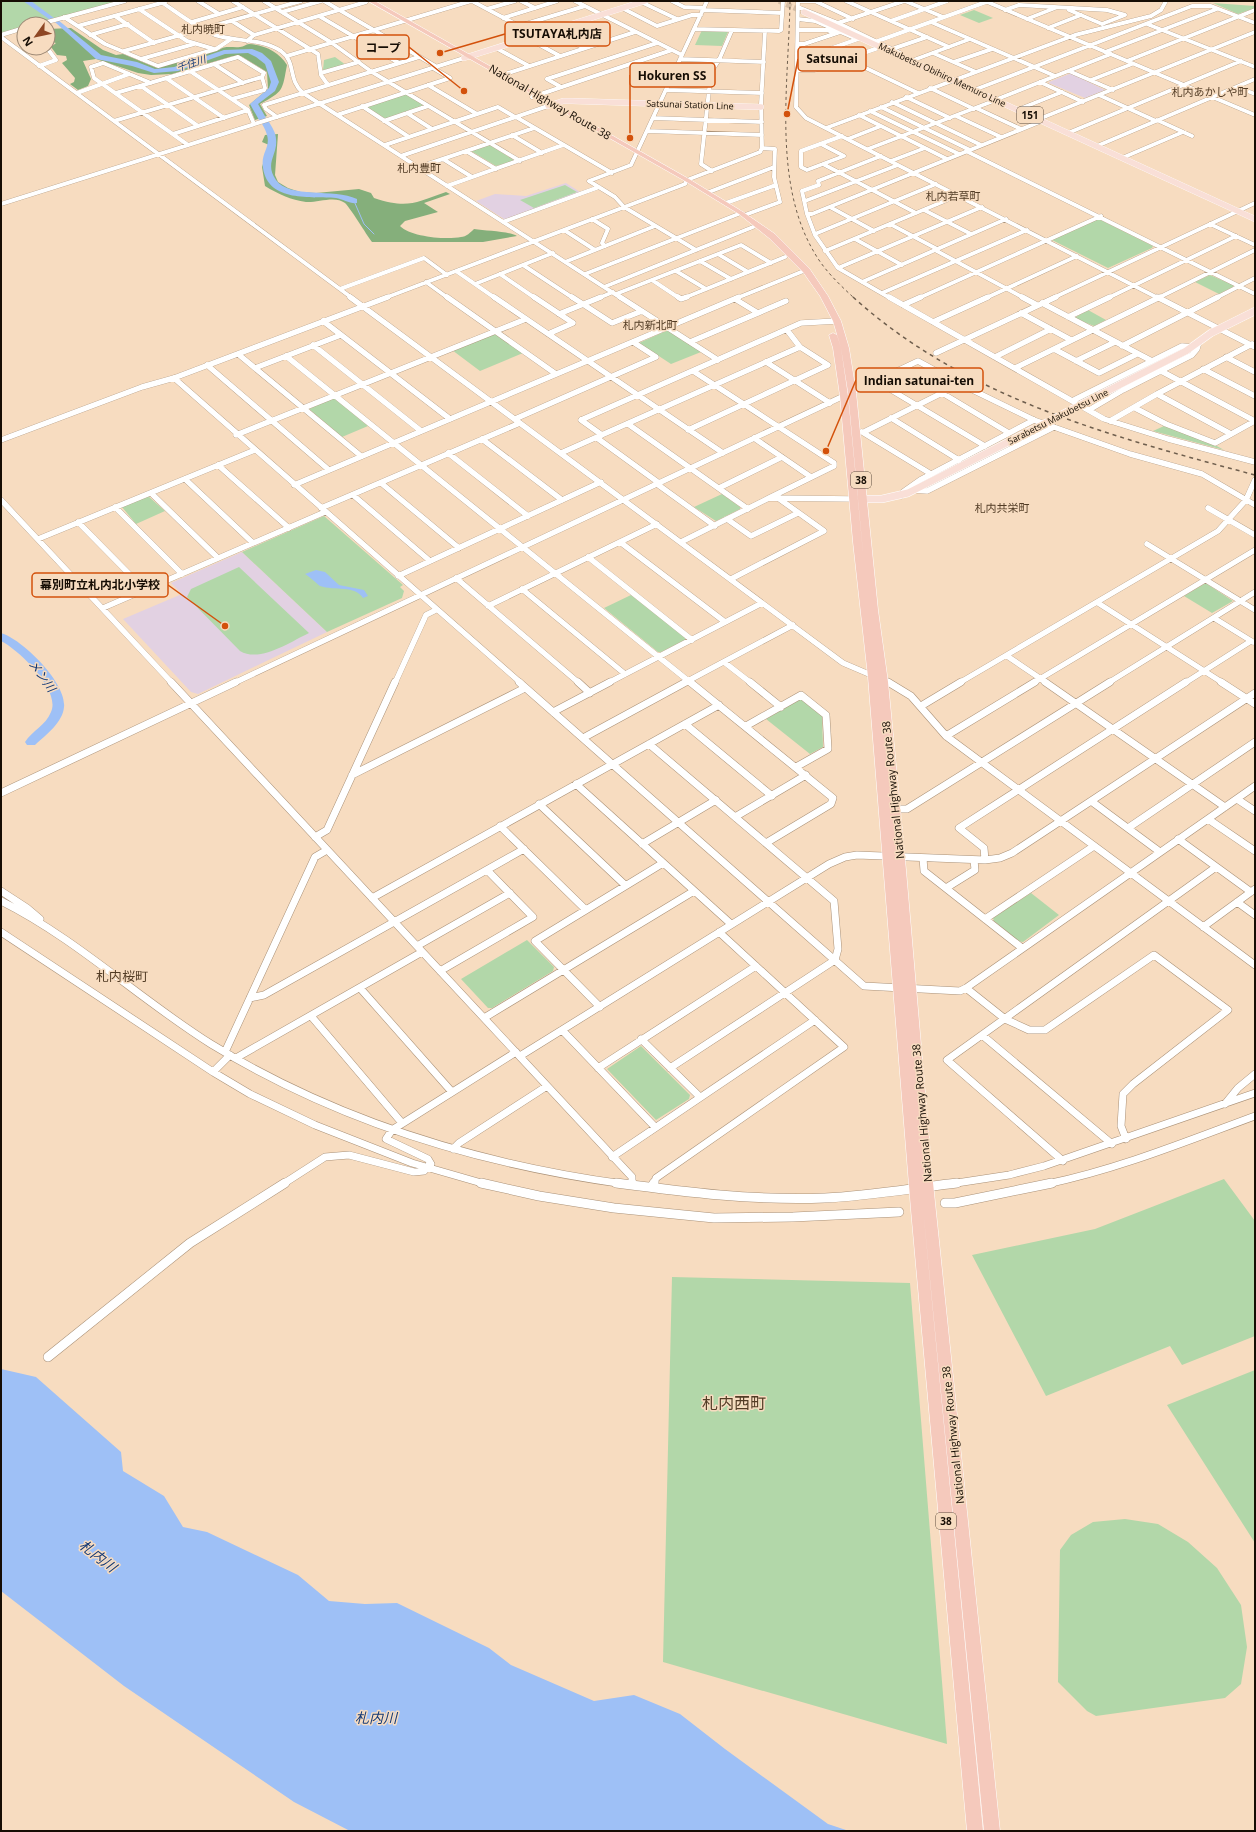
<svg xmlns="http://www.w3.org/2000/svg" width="1256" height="1832" font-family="'Open Sans','Noto Sans JP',sans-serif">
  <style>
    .education { fill: #e2d1e2 }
    .green { fill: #b2d7a9 }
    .forest { fill: #85af7b }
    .water { fill: #9ec0f6 }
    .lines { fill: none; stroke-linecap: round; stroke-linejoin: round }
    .stream { stroke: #9ec0f6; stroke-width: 1 }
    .river { fill: #9ec0f6; fill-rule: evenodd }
    .major-tunnel { stroke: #d5bda4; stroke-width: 5.5; stroke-dasharray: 5.5 2.5; stroke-linecap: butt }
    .minor-far3-casing { stroke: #aa9177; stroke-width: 4.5 }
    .minor-far2-casing { stroke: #aa9177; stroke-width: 6 }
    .minor-far1-casing { stroke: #aa9177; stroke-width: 8 }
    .minor-casing { stroke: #aa9177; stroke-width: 10 }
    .major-far1-casing { stroke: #fff; stroke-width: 6 }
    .major-casing { stroke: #fff; stroke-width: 8 }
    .highway-casing { stroke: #fff; stroke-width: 1 }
    .minor-far3 { stroke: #fff; stroke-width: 4 }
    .minor-far2 { stroke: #fff; stroke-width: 5.5 }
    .minor-far1 { stroke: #fff; stroke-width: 7 }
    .minor { stroke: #fff; stroke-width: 9 }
    .major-far1 { stroke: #f9dfd7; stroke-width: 5.5 }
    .major { stroke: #f9dfd7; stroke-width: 7 }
    .highway { fill: #f5c9bc; fill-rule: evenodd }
    .rail-far1 { stroke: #6e5e4d; stroke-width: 1; stroke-dasharray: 3 3; stroke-linecap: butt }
    .rail { stroke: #6e5e4d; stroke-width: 1.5; stroke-dasharray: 4 4; stroke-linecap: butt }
    .major-bridge-casing { stroke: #fff; stroke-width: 8; stroke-linecap: butt }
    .major-bridge { stroke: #f9dfd7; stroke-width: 7 }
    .labels { text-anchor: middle; stroke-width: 3; stroke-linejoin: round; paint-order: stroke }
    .far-street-label { font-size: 9px; fill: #160d04; stroke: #f7dcc0 }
    .far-water-label { font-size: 10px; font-style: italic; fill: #123876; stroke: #f7dcc0 }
    .shield { fill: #f7dcc0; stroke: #5a4b3c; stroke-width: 1 }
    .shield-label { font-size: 10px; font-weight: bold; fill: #160d04 }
    .far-quarter-label { font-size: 11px; fill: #523c25; stroke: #f7dcc0 }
    .street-label { font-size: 11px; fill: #160d04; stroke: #f7dcc0 }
    .water-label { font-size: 12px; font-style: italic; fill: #123876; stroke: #f7dcc0 }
    .quarter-label { font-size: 13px; fill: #523c25; stroke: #f7dcc0 }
    .near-water-label { font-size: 14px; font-style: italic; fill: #123876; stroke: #f7dcc0 }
    .near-quarter-label { font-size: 16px; fill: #523c25; stroke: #f7dcc0 }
    .leader { fill: none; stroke: #d3510b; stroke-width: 1.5 }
    .callout-dot { fill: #d3510b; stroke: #f7dcc0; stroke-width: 1.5 }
    .callout { fill: #f7dcc0; stroke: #d3510b; stroke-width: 1.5 }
    .callout-label { font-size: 12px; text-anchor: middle; font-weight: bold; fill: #160d04 }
  </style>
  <rect width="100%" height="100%" fill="#f7dcc0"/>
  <!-- education -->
  <path class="education" d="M1069 74H1072L1105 90 1085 98 1049 83V82Z
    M566 183 580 192 507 219H504L476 201 495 194 526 196Z
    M242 552 327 632 198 694 191 692 123 619 182 594 171 583Z"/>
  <!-- green -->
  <path class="green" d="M1 1H119L34 24H24V27L2 33Z
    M1213 3 1255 6V8L1238 14Z
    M974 10 993 18 979 23 960 15Z
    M702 30 725 31 728 32 722 46 695 45Z
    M335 57 346 65 323 70 324 60Z
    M406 94 424 105 386 119 366 107Z
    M490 145 514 160V161L496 166 471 151Z
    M565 185 577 192 534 208 520 200Z
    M1099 219 1153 246 1152 248 1108 268 1052 240Z
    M1210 275 1233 285V287L1219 294 1195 282Z
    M1088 310 1106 320 1094 326 1074 318Z
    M666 331H669L701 352 671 364 639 343Z
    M495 334 523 353 480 371 452 350Z
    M334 398 368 426 342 437 309 409Z
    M1164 426 1215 445 1224 450 1153 431Z
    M722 494 740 507V509L716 521 694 507Z
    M148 496 165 511 136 524 122 507Z
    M324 516 403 585 400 587 404 591 402 598 327 632 242 552Z
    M239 567 309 633C290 642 260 663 240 651L187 597 191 589Z
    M1204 584H1207L1233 601 1212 613 1184 596Z
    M631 595 685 637V640L661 652H658L604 608Z
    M799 700H803L822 715 823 747 810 754 766 719Z
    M1031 893 1059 915 1023 942 1018 941 994 921 993 918Z
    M527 940 554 967 553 971 492 1008H488L461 979Z
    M641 1046 690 1095 689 1099 656 1120 607 1069Z
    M1224 1179 1255 1221V1336L1182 1365 1170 1346 1046 1396 972 1255 1095 1229Z
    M672 1277 910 1283 947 1744 663 1662Z
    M1255 1370V1543L1167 1405Z
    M1125 1519 1158 1524 1188 1542 1217 1568 1241 1605 1247 1647 1241 1684 1225 1698 1096 1716 1087 1711 1058 1682 1060 1550 1071 1535 1093 1522Z"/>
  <!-- forest -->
  <path class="forest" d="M71 28 103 50 116 55 123 54 157 68 219 50C225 45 233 48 240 47 244 47 246 44 249 44 265 45 279 52 287 65 282 91 284 91 260 104L267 116 255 120 249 105 268 89 267 72 241 56H233L172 74 151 75 138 73 96 59 83 61 91 79 88 86 78 90 70 84 74 82 75 78 62 63 67 60 66 56 57 55 51 47 56 43 48 41V29Z
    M278 134 275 175 278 182 288 188 300 192 316 193 359 189 371 193 374 198C408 209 414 203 446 192L450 194 424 203 438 212 405 221 400 226C411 237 446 240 461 237 466 237 471 232 474 229 486 231 508 231 517 236L483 242H372C366 234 351 209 345 203 335 195 317 203 306 202 291 200 278 194 265 186L262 167 269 145 262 142 265 135Z"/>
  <!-- water -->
  <path class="water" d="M316 570 325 572 339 585 364 590 368 596 363 598C355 585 335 591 320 586 317 584 309 576 305 574Z
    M1 1369 36 1377 121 1452 123 1471 164 1496 183 1527 207 1532 298 1575 329 1601 365 1604 397 1603 489 1648 511 1665 594 1701 634 1695 680 1714 725 1749 828 1824 849 1831H350L294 1802 124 1686 1 1591Z"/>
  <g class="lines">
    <!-- stream -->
    <path class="stream" d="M354 201 364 224 374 234"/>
    <!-- river -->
    <path class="river" d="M23 1H31L54 18 49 19Z
      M58 20 101 55 137 62 155 69 174 67 224 50 252 49 262 53 271 61 279 82 275 91 258 104 266 118 265 120H259L250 104 269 88 271 82 265 64 256 57 248 53 225 54 178 71 154 73 132 66 96 59 56 23 55 22Z
      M263 122H269C272 127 276 133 276 139 278 155 264 163 276 180 289 199 334 188 357 199V203C350 204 343 199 336 198 312 196 268 203 263 168 260 149 276 147 262 124Z
      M1 633C22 639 67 683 64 707 63 722 46 735 35 745H27L25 742C32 731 46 725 51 712 61 690 19 650 1 641Z"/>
    <!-- major-tunnel -->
    <path class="major-tunnel" d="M779 1 804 12"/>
    <defs>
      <path id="minor-far3" d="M160 1C178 13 195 27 215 35 236 42 262 38 281 51 297 63 287 79 303 93L621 298
        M198 1 219 14
        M233 1 318 54 321 75 328 85
        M264 1 332 43 372 72 520 161
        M324 1 437 67
        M472 1 536 35
        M521 1 535 8
        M575 1 682 55
        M672 1 684 7 703 8
        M798 1 796 107 806 118 1158 298
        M798 1H819
        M846 1 949 47
        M905 1 943 17
        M985 1 1255 115
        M641 2 677 19
        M817 2 853 19
        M798 7 838 23 900 53V56
        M622 8 657 26 692 15H701
        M139 9 187 41 214 49
        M487 9 515 1
        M702 10 782 13
        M1005 10 1019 5 1107 10 1125 15 1102 24
        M1069 10 1102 24
        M282 12 321 1
        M115 16 154 43
        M319 16 399 63
        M64 17 105 44 158 66 216 49 231 39
        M503 18 557 1
        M798 19 815 21 852 37
        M1027 19 1055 8
        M232 21 254 35
        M891 21 947 1
        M192 22 243 7
        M931 22 1055 76
        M575 23 608 40
        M838 23 904 1
        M40 24 125 1
        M1147 24 1255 67
        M78 26 165 2
        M519 26 585 6
        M1048 28 1081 15
        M694 29 779 31 781 30 783 1
        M799 30H827L834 33
        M551 31 584 48
        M1 35 24 28
        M90 35 128 24
        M1 37 352 298
        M527 38 560 56
        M247 41 254 35 366 2
        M875 42 986 2
        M798 44H804L840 32
        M496 48 529 66
        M892 49 927 37
        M124 51 301 1
        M1105 52 1217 9
        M933 53 976 72
        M287 56 471 1
        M798 58H804L858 39
        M141 59 194 44
        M680 59 764 62
        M847 59 918 93
        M911 61 970 39
        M1127 61 1255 10
        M954 62 992 49
        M214 64 243 83
        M39 66 56 60 47 48
        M797 70H815L878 48
        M190 71 248 110 254 124
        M1069 71 1113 90
        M321 73 359 62
        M502 75 635 32
        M166 78 224 118
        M1091 80 1132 64
        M1040 82 1083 102
        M151 83 103 63 91 67 94 78 188 145
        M428 85 477 114
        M141 86 198 126
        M561 87 547 79 657 43
        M1237 87 1255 94
        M930 88 974 109
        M666 90 762 93
        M974 90 1192 6H1211L1255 23
        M77 93 129 74
        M116 93 238 57 264 73 262 77 265 88 264 90 232 99
        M1099 95 1156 121
        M532 97 672 50
        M906 97 950 118
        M995 100 1111 54
        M892 102 981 145
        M362 106 409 137
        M881 107 970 150
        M976 108 1021 129
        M1017 110 1062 92
        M870 111 959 154
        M407 113 432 129
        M337 115 450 78 433 68
        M859 115 947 159
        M956 116 1001 137
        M277 117 266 109 264 105 419 57
        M516 117 612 173
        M653 118 762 122
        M1039 119 1255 32
        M1157 120 1192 136
        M114 121 262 77
        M384 121 428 106
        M826 128 1075 35 1151 16 1161 10 1166 1
        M647 131 762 135
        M1068 133 1241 61
        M173 134 248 110
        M512 135 542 153
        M848 139 881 126
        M821 144 844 156 807 170 801 167V151L842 136
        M385 145 498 107 515 117
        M1097 146 1255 79
        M868 149 996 100
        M466 151 496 169
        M966 151 1255 294
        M401 156 548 106
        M1122 158 1183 132
        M443 159 472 177
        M891 161 925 148
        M823 164 916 213
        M419 167 534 128
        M712 171 701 164 711 72 719 60 732 30
        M447 186 563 145
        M709 192 774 167
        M805 201 898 165
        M726 203 776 185
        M1 204 464 58
        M830 207 874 231
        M924 210 971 234
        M807 214 802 191 819 185 818 181 881 156
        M745 215 780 202 774 177 775 149 762 148
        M592 219 608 229 602 243 605 246
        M503 222 599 187
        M890 224 937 249
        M1210 224 1255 245
        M564 230 595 250
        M815 234 936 184
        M855 239 902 265
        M696 250 624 207 615 197 589 181 631 165 707 1
        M935 250 1024 298
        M825 251 959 195
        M718 254 748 272
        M700 261 731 279
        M565 262 655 226
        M523 265 573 298
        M838 268 982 207
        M456 271 495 298
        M676 271 706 289
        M500 274 535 298
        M585 274 741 213
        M652 280 679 298
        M426 282 448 298
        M862 282 1006 219
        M475 284 553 253
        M604 287 753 227
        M340 289 424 258 447 275
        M882 293 1027 230
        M616 294 741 245 771 263
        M385 298 685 184 687 180 760 152 762 148 761 104 765 31
        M599 298 613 292
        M684 298 785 257
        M737 298 806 270
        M890 298 838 268 815 235 807 214H812L1042 121
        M919 298 1101 216
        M986 298 1077 256
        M1053 298 1255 203
        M1108 298 1236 236
        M1158 298 1255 250
        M1216 298 1255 278"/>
      <path id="minor-far2" d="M350 297 843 663 890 683
        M447 297 556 374
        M494 297 723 453
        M534 297 573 323 548 334
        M572 297 612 323 642 311
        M620 297 718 360
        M678 297 681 299 687 297
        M889 297 1104 419 1168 439 1255 462
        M1022 297 1037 305
        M1157 297 1255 347
        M735 299 758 313
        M1042 303 1152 361
        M903 305 921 297
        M1021 313 1071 340
        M559 314 601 297
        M1068 317 1110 297
        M323 321 450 419
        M933 322 988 297
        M787 330 800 347 828 365
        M690 342 786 301
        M313 345 421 431
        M1122 346 1218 297
        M1054 349 1099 373 1137 354
        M936 353 1056 297
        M238 354 361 456
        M286 356 691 683
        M995 357 1051 329
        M1226 357 1255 372
        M1076 361 1115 342
        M766 362 830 403
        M207 365 329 470
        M255 368 341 335
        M1015 368 1160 297
        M902 369 1009 433
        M1203 369 1255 396
        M693 371 834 463V466L769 498
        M1161 371 1255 421
        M174 378 521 683
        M876 381 985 446
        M1157 394 1231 434
        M1072 401 1182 346 1192 347
        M1135 408 1166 424 1215 443 1255 421
        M1089 410 1123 390 1192 355 1197 349 1199 342
        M891 418 959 460
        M515 419 656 357 633 342
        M581 420 801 323 837 321
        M581 420 602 435
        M1110 421 1157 394 1252 344
        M628 424 748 509
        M688 430 828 365
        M862 432 931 474
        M864 432 960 384
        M236 435 526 319
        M597 438 659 483
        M754 438 811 477
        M482 439 562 500
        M1 440 142 387 174 378 388 297
        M448 453 528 516
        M561 453 800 347
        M218 465 289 528
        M185 479 253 543
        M381 483 459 548
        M657 484 715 526
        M294 485 739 297
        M719 488 782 457
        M914 490 927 491 1054 427
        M151 493 218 558
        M353 495 430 561
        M901 496 903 492 920 480 1034 420
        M1 500 172 683
        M115 507 182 574
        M321 508 520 423
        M1208 508 1255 535
        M727 519 751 536 798 513
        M78 522 145 590
        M38 539 255 450
        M620 542 725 622
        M681 542 769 498 853 499
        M1147 544 1255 610
        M588 557 692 640
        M398 576 601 482
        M456 578 579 683
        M731 579 824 531 778 498
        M522 589 625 674
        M1098 603 1223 683
        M488 606 657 524
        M103 608 325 512
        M1214 618 1253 642
        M1007 656 1047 683
        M724 662 751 683
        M234 683 918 361 960 384 1034 420 1130 454 1202 474 1255 505
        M395 683 426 615 436 610
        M608 683 762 603
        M684 683 793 625
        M959 683 1218 531 1246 500 1255 480
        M1033 683 1255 550
        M1108 683 1255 592
        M1185 683 1251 641"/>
      <path id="minor-far1" d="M171 682 632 1177V1184
        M519 682 864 986 960 991 966 988 1255 786
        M578 682 590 693
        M690 682 833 798 831 804 766 843
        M750 682 781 707
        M888 682 911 696 946 736 1255 965
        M1045 682 1225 807
        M1221 682 1255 704
        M921 706 961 682
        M553 712 610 682
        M685 724 772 796
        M746 726 801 695 826 715 828 749 796 767
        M946 736 1035 682
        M583 738 686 682
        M649 744 834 901 838 949 835 960 670 1068
        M352 775 525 688
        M576 784 731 924
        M1 793 236 682
        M1237 799 1255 811
        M1091 801 1160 852
        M539 804 625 885
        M892 809H907L1110 682
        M735 817 806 775
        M1208 819 1255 851
        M500 826 585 909
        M1128 828 1255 742
        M315 837 327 830 395 682
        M1178 839 1251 892
        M642 844 716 800
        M923 858 924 871 1022 948
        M985 860 984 848 959 828 1186 682
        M946 888 975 870 974 860
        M1 891 27 908 40 919
        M372 898 719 705
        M1 901C77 939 139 999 211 1044 337 1121 478 1164 624 1184
        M1237 902 1255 915
        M985 919 1094 846
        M1203 927 1255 889
        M1 932 213 1072 250 1094 315 1125 412 1163 485 1184
        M417 946 510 893
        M440 971 533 917 487 870
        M360 988 452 1092
        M966 988 1005 1019 1029 1030H1045L1154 955 1228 1010 1133 1084 1123 1094 1121 1126 1126 1139
        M250 998 264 995 524 849
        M600 1007 535 941 663 863
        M311 1016 402 1123
        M484 1018 694 891
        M562 1030 655 1127
        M982 1035 1112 1144
        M641 1039 700 1097
        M225 1052 315 857 327 850
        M520 1056 829 864 845 857 857 855 985 860 1000 858 1012 853 1255 693
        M236 1058 422 952
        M598 1068 756 966
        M213 1072 230 1055
        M1225 1104 1238 1088 1255 1074
        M453 1149 459 1143 547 1086
        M612 1157 815 1020
        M1063 1161 947 1060 1216 867
        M283 1184 325 1157 349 1155 414 1172 424 1171 431 1164 428 1159 386 1139 392 1130 516 1052
        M654 1184 656 1178 844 1047 719 932
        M950 1184 1009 1175 1044 1166 1255 1093
        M1047 1184C1119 1169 1187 1141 1255 1116"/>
      <path id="minor" d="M481 1183 539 1196 614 1208 714 1218 793 1217 899 1212
        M616 1183C685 1192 755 1201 825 1198 869 1196 913 1188 957 1183
        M632 1183V1185
        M652 1187 654 1183
        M945 1203H955L1052 1183
        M48 1357 190 1243 285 1183"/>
      <path id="major-far1" d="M804 12 1255 219
        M464 58 645 1
        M548 106 563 101H572L761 107"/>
      <path id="major" d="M1084 403 1186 351 1211 333 1255 311
        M855 499H882L908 493 1040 426"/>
      <path id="highway" d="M368 1H375L689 179 743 212 775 234 809 268 828 296 841 321 849 348 856 392 878 610 888 682 906 870 932 1173 1000 1831H984L923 1208 983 1831H967L911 1210 868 677 853 542 840 396 833 348 829 335 833 333 837 335 841 348 848 396 864 563 848 392 841 348 833 321 820 296 803 272 769 238 739 214 685 181Z"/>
    </defs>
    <!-- minor-far3 casing -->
    <use href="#minor-far3" class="minor-far3-casing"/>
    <!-- minor-far2 casing -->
    <use href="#minor-far2" class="minor-far2-casing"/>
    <!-- minor-far1 casing -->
    <use href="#minor-far1" class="minor-far1-casing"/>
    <!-- minor casing -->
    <use href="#minor" class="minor-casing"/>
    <!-- major-far1 casing -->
    <use href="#major-far1" class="major-far1-casing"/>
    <!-- major casing -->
    <use href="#major" class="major-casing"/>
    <!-- highway casing -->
    <use href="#highway" class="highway-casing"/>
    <!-- minor-far3 -->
    <use href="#minor-far3" class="minor-far3"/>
    <!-- minor-far2 -->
    <use href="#minor-far2" class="minor-far2"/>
    <!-- minor-far1 -->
    <use href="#minor-far1" class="minor-far1"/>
    <!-- minor -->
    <use href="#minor" class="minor"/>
    <!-- major-far1 -->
    <use href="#major-far1" class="major-far1"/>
    <!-- major -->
    <use href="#major" class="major"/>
    <!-- highway -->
    <use href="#highway" class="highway"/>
    <!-- rail-far1 -->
    <path class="rail-far1" d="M790 1C789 80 772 181 814 252 824 270 839 284 854 298"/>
    <!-- rail -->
    <path class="rail" d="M853 297C964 398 1113 437 1255 475"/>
    <defs>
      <path id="major-bridge" d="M1040 426 1084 403"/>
    </defs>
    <!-- major-bridge casing -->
    <use href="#major-bridge" class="major-bridge-casing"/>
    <!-- major-bridge -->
    <use href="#major-bridge" class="major-bridge"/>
  </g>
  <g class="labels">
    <!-- far-street labels -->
    <g class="far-street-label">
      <text transform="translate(942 75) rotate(25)" y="3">Makubetsu Obihiro Memuro Line</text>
      <text transform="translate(690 105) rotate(2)" y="3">Satsunai Station Line</text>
      <text transform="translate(1058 417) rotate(-27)" y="3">Sarabetsu Makubetsu Line</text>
    </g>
    <!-- far-water labels -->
    <g class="far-water-label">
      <text transform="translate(191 63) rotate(-19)" y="4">千住川</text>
    </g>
    <!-- shield labels -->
    <g class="shield">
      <rect x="1017" y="107" width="26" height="16" rx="3"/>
      <rect x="851" y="472" width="20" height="16" rx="3"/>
      <rect x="936" y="1513" width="20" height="16" rx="3"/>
    </g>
    <g class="shield-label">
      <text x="1030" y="119">151</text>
      <text x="861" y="484">38</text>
      <text x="946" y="1525">38</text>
    </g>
    <!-- far-quarter labels -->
    <g class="far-quarter-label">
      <text x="203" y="33">札内暁町</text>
      <text x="1210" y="96">札内あかしや町</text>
      <text x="419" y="172">札内豊町</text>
      <text x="953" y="200">札内若草町</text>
      <text x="650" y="329">札内新北町</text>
      <text x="1002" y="512">札内共栄町</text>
    </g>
    <!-- street labels -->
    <g class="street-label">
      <text transform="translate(550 102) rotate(30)" y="4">National Highway Route 38</text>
      <text transform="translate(893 790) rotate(-96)" y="4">National Highway Route 38</text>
      <text transform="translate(922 1113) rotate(-95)" y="4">National Highway Route 38</text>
      <text transform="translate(953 1435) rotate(-96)" y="4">National Highway Route 38</text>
    </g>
    <!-- water labels -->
    <g class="water-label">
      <text transform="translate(42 676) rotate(54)" y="4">メン川</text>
    </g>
    <!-- quarter labels -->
    <g class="quarter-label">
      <text x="122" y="981">札内桜町</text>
    </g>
    <!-- near-water labels -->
    <g class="near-water-label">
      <text transform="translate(98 1556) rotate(38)" y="5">札内川</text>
      <text x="376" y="1723">札内川</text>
    </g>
    <!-- near-quarter labels -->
    <g class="near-quarter-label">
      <text x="734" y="1409">札内西町</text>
    </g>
  </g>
  <!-- callouts -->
  <path class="leader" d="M440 53L505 34M464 91L409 47M787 114L798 59M630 138L630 75M826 451L856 380M225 626L168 585"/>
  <g class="callout-dot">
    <circle cx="440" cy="53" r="4"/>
    <circle cx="464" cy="91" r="4"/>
    <circle cx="787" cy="114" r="4"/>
    <circle cx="630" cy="138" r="4"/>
    <circle cx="826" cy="451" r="4"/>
    <circle cx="225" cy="626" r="4"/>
  </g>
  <g class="callout">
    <rect x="505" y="22" width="105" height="24" rx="4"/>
    <rect x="357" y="35" width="52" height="24" rx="4"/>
    <rect x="798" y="47" width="68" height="24" rx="4"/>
    <rect x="630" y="63" width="85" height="24" rx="4"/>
    <rect x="856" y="368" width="127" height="24" rx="4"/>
    <rect x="32" y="573" width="136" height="24" rx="4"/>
  </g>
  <g class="callout-label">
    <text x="557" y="38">TSUTAYA札内店</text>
    <text x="383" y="52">コープ</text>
    <text x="832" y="63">Satsunai</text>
    <text x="672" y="80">Hokuren SS</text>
    <text x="919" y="385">Indian satunai-ten</text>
    <text x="100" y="589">幕別町立札内北小学校</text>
  </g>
  <!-- border -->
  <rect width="1256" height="1832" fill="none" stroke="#160d04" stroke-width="4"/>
  <!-- north arrow -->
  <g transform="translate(36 36) rotate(237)"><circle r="19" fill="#f7dcc0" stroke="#9d8975"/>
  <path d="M0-3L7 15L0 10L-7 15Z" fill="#8e4724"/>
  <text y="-6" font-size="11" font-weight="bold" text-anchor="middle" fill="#160d04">N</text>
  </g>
</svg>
